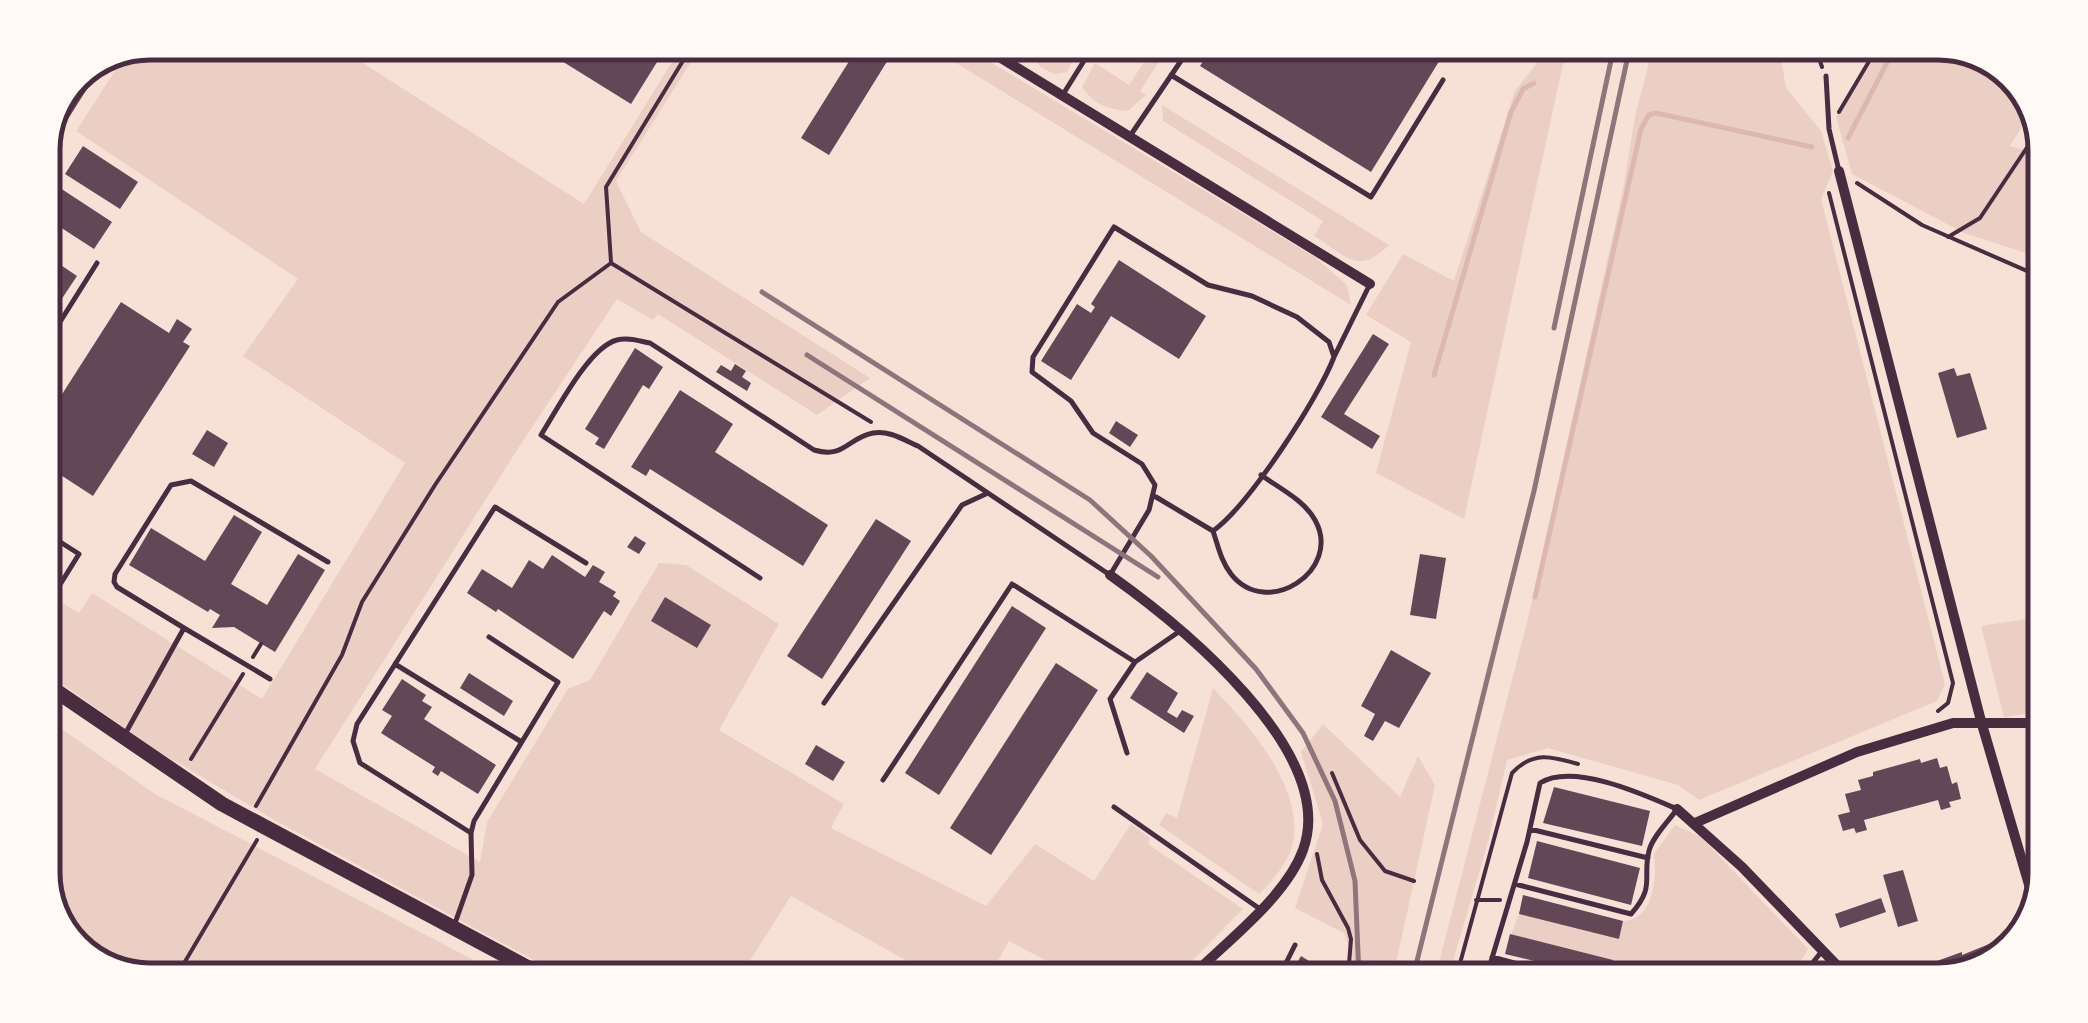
<svg xmlns="http://www.w3.org/2000/svg" width="2088" height="1023" font-family="Lato,sans-serif">
  <style>
    .green { fill: #ebcfc5 }
    .lines { fill: none; stroke-linecap: round; stroke-linejoin: round }
    .stream { stroke: #dcb8b0; stroke-width: 5 }
    .building { fill: #644757 }
    .path { stroke: #4a2c40; stroke-width: 4 }
    .service { stroke: #4a2c40; stroke-width: 5 }
    .minor { stroke: #4a2c40; stroke-width: 10 }
    .secondary { stroke: #4a2c40; stroke-width: 15 }
    .rail { stroke: #8f747c; stroke-width: 5 }
    .rim { fill: none; stroke: #4a2c40; stroke-width: 5 }
  </style>
  <rect width="100%" height="100%" fill="#f7e1d7"/>
  <!-- green -->
  <path class="green" d="M150 43 333 44 584 204 682 46H701L616 181 641 232 870 378 817 415 658 314 653 320 617 299 519 447 315 769 480 862 487 822 568 689 590 680 659 563 686 565 779 624 719 730 844 804 831 828 986 906 1035 844 1094 881 1131 824 1150 838 1148 844 1243 909 1177 976 1073 975 1009 941 990 975H932L791 896 742 973 556 972 276 821 158 751 43 671V591L79 613 92 593 262 699 405 463 243 356 298 279 76 131 127 52Z
    M930 47H965L1315 257 1347 285 1351 305Z
    M1033 48H1070L1077 52 1067 72 1054 74 1039 66Z
    M1153 48 1167 49 1140 91 1146 95 1128 111C1107 109 1095 105 1082 87L1095 63 1129 85Z
    M1546 51H1583L1563 64 1464 519 1376 473 1411 342 1366 315 1403 254 1454 281 1515 91Z
    M1652 51 1780 52 1786 88 1821 131 1833 171 1821 199 1945 684 1937 701 1699 800 1678 785 1548 748 1507 760 1488 842 1448 978H1435L1528 618 1624 185 1635 116Z
    M1878 53H1985L2027 90 2033 108 2010 146 2045 156 2044 259 1964 233 1852 174 1836 117Z
    M1162 105 1389 245C1357 276 1347 256 1314 236L1323 221 1163 121Z
    M2039 617 2037 712 2004 717 1981 626Z
    M1213 688C1248 725 1299 781 1294 836 1292 859 1274 879 1259 894L1159 825 1166 813 1177 818Z
    M43 716 155 794 497 972 103 970 61 933 43 880 50 867 43 861Z
    M1323 724 1400 797 1418 756 1435 785 1393 977H1359L1344 933 1295 908 1323 824 1301 752Z
    M1675 825 1701 837 1808 949 1789 980 1607 979 1612 961 1511 935 1519 914 1619 938 1623 921C1654 920 1657 877 1654 854Z"/>
  <g class="lines">
    <!-- stream -->
    <path class="stream" d="M1848 138 1892 53
      M1434 375 1511 112 1523 89 1534 83
      M1535 597 1641 129 1649 115 1656 113 1812 147"/>
  </g>
  <!-- building -->
  <path class="building" d="M536 45 667 46 631 104Z
    M858 47H896L829 155 801 138Z
    M1211 49 1446 50 1371 172 1200 66Z
    M104 62 63 127 59 125 43 151V144L74 74Z
    M83 146 138 182 120 209 65 174Z
    M57 186 112 222 94 249 43 216V209Z
    M43 253 77 276 59 303 43 292Z
    M1119 260 1206 316 1179 359 1111 316 1071 380 1041 361 1077 304 1091 313 1095 307 1091 304Z
    M121 302 169 333 177 319 192 329 183 342 190 346 93 496 53 470 43 486V424Z
    M1373 334 1389 344 1344 414 1380 436 1372 449 1321 417Z
    M635 348 663 367 649 389 643 385 604 449 595 444 599 438 585 429Z
    M735 364 746 371 742 377 751 383 747 391 716 372 721 365 731 371Z
    M1954 368 1957 376 1970 373 1987 429 1957 438 1938 373Z
    M680 390 733 424 715 452 828 525 803 566 650 469 646 476 631 467Z
    M1116 421 1138 435 1130 447 1109 433Z
    M207 430 228 443 214 467 192 454Z
    M234 515 262 532 231 584 267 605 298 554 325 570 275 652 234 627 212 628 220 615 210 609 208 612 129 565 151 528 205 561Z
    M876 519 911 541 822 679 787 656Z
    M635 536 646 543 639 554 627 547Z
    M1420 554 1446 558 1436 619 1410 615Z
    M552 555 585 577 593 565 605 572 599 582 616 592 613 596 620 601 611 616 604 611 573 659 498 609 496 612 467 593 482 569 512 588 529 560 543 569Z
    M665 597 711 625 697 648 651 621Z
    M1012 606 1046 628 939 795 905 773Z
    M1391 650 1431 673 1399 728 1385 721 1373 741 1364 736 1375 714 1361 706Z
    M1056 663 1098 690 991 855 950 828Z
    M1147 672 1178 693 1167 712 1177 718 1182 710 1194 716 1184 733 1130 698Z
    M469 673 513 701 504 716 460 688Z
    M402 679 426 695 422 701 432 707 424 719 496 765 478 794 441 771 438 776 432 772 435 767 381 733 392 716 382 710Z
    M816 745 845 762 833 781 805 764Z
    M1937 758 1940 768 1947 766 1952 784 1957 782 1961 799 1949 802 1951 807 1941 810 1938 800 1864 820 1867 830 1856 833 1854 828 1843 831 1838 815 1850 812 1845 794 1861 790 1858 780 1873 776V772L1920 759 1921 763Z
    M1554 787 1650 811 1642 846 1543 823Z
    M1537 841 1640 868 1631 905 1528 878Z
    M1903 870 1918 921 1898 927 1883 875Z
    M1523 895 1623 921 1619 939 1519 914Z
    M1881 898 1886 912 1840 928 1835 914Z
    M1510 934 1613 960 1609 979 1505 954Z
    M2014 934 2016 941 1997 963 1940 980 1934 962 1962 952V955Z
    M1301 956 1335 977H1296L1298 973 1293 970Z
    M347 962 357 971H333L339 963Z"/>
  <g class="lines">
    <!-- path -->
    <path class="path" d="M1817 52 1822 67
      M1839 112 1874 53
      M1857 183 1922 225 2043 278
      M1829 193 1953 683 1948 703 1938 711
      M1948 237 1980 218 2040 128
      M611 262 606 187 692 46
      M253 657 261 644
      M191 759 243 674
      M1332 773 1360 840 1385 871 1414 881
      M256 806 342 655 362 602 435 485 558 302 611 263 871 422
      M1317 854 1322 880 1348 928 1351 939 1348 977
      M1476 900H1500
      M180 970 257 840
      M1456 978 1512 773C1533 751 1551 756 1578 764"/>
    <!-- service -->
    <path class="service" d="M1011 64 1017 48
      M1171 75 1371 197 1443 80
      M1826 76 1829 129 1839 171
      M1062 96 1092 48
      M1130 136 1189 49
      M43 349 97 263
      M1334 357 1370 284
      M1156 497 1213 531C1218 546 1221 561 1231 574 1267 620 1343 570 1315 520 1304 500 1279 488 1261 475
      M43 531 79 554 43 612
      M760 578 541 435C557 410 589 347 617 340 628 337 639 341 650 343L814 450C845 459 847 438 873 433 889 430 904 440 918 446L1110 575 1149 510 1155 485 1142 464 1093 433 1071 401 1032 372 1033 357 1114 227 1208 285 1252 296 1297 317 1329 342 1334 357C1318 399 1249 505 1213 531
      M184 628 270 679
      M395 664 520 741
      M824 703 962 505 988 493
      M124 736 184 628 117 587 114 582 115 574 171 485 191 481 328 562
      M1127 753 1110 699 1135 662
      M883 780 1012 584 1135 662 1180 631
      M1114 807 1260 909
      M1530 829 1648 858
      M471 833 474 821 558 682 489 637
      M454 926 472 875 471 833 360 763 353 741 357 724 495 507 586 563
      M1492 957 1571 978
      M1206 966 1226 976
      M1022 975 1029 968 1049 975
      M1279 977 1295 945
      M1486 978 1527 842 1540 783C1573 762 1645 795 1677 809 1669 821 1652 837 1649 851 1642 878 1656 886 1631 914L1515 884
      M1799 980 1822 951"/>
    <!-- minor -->
    <path class="minor" d="M983 47 1370 284
      M1839 171 1981 721 2035 905
      M1110 575C1179 624 1339 752 1303 850 1286 897 1227 941 1192 976
      M1677 809 1742 867 1851 980
      M1695 823 1857 752 1953 723H2037"/>
    <!-- secondary -->
    <path class="secondary" d="M43 682 222 804 536 972"/>
    <!-- rail -->
    <path class="rail" d="M762 292 1090 500 1151 556 1256 669 1303 733 1335 801 1355 881 1359 977
      M1554 328 1613 51
      M807 355 1158 577
      M1413 977 1534 491 1629 51"/>
  </g>
  <!-- crop -->
  <path d="M0 0H2088V1023H0ZM150 60H1938A90 90 0 0 1 2028 150V873A90 90 0 0 1 1938 963H150A90 90 0 0 1 60 873V150A90 90 0 0 1 150 60Z" fill="#fffaf5" fill-rule="evenodd"/>
  <path class="rim" d="M150 60H1938A90 90 0 0 1 2028 150V873A90 90 0 0 1 1938 963H150A90 90 0 0 1 60 873V150A90 90 0 0 1 150 60Z"/>
</svg>
